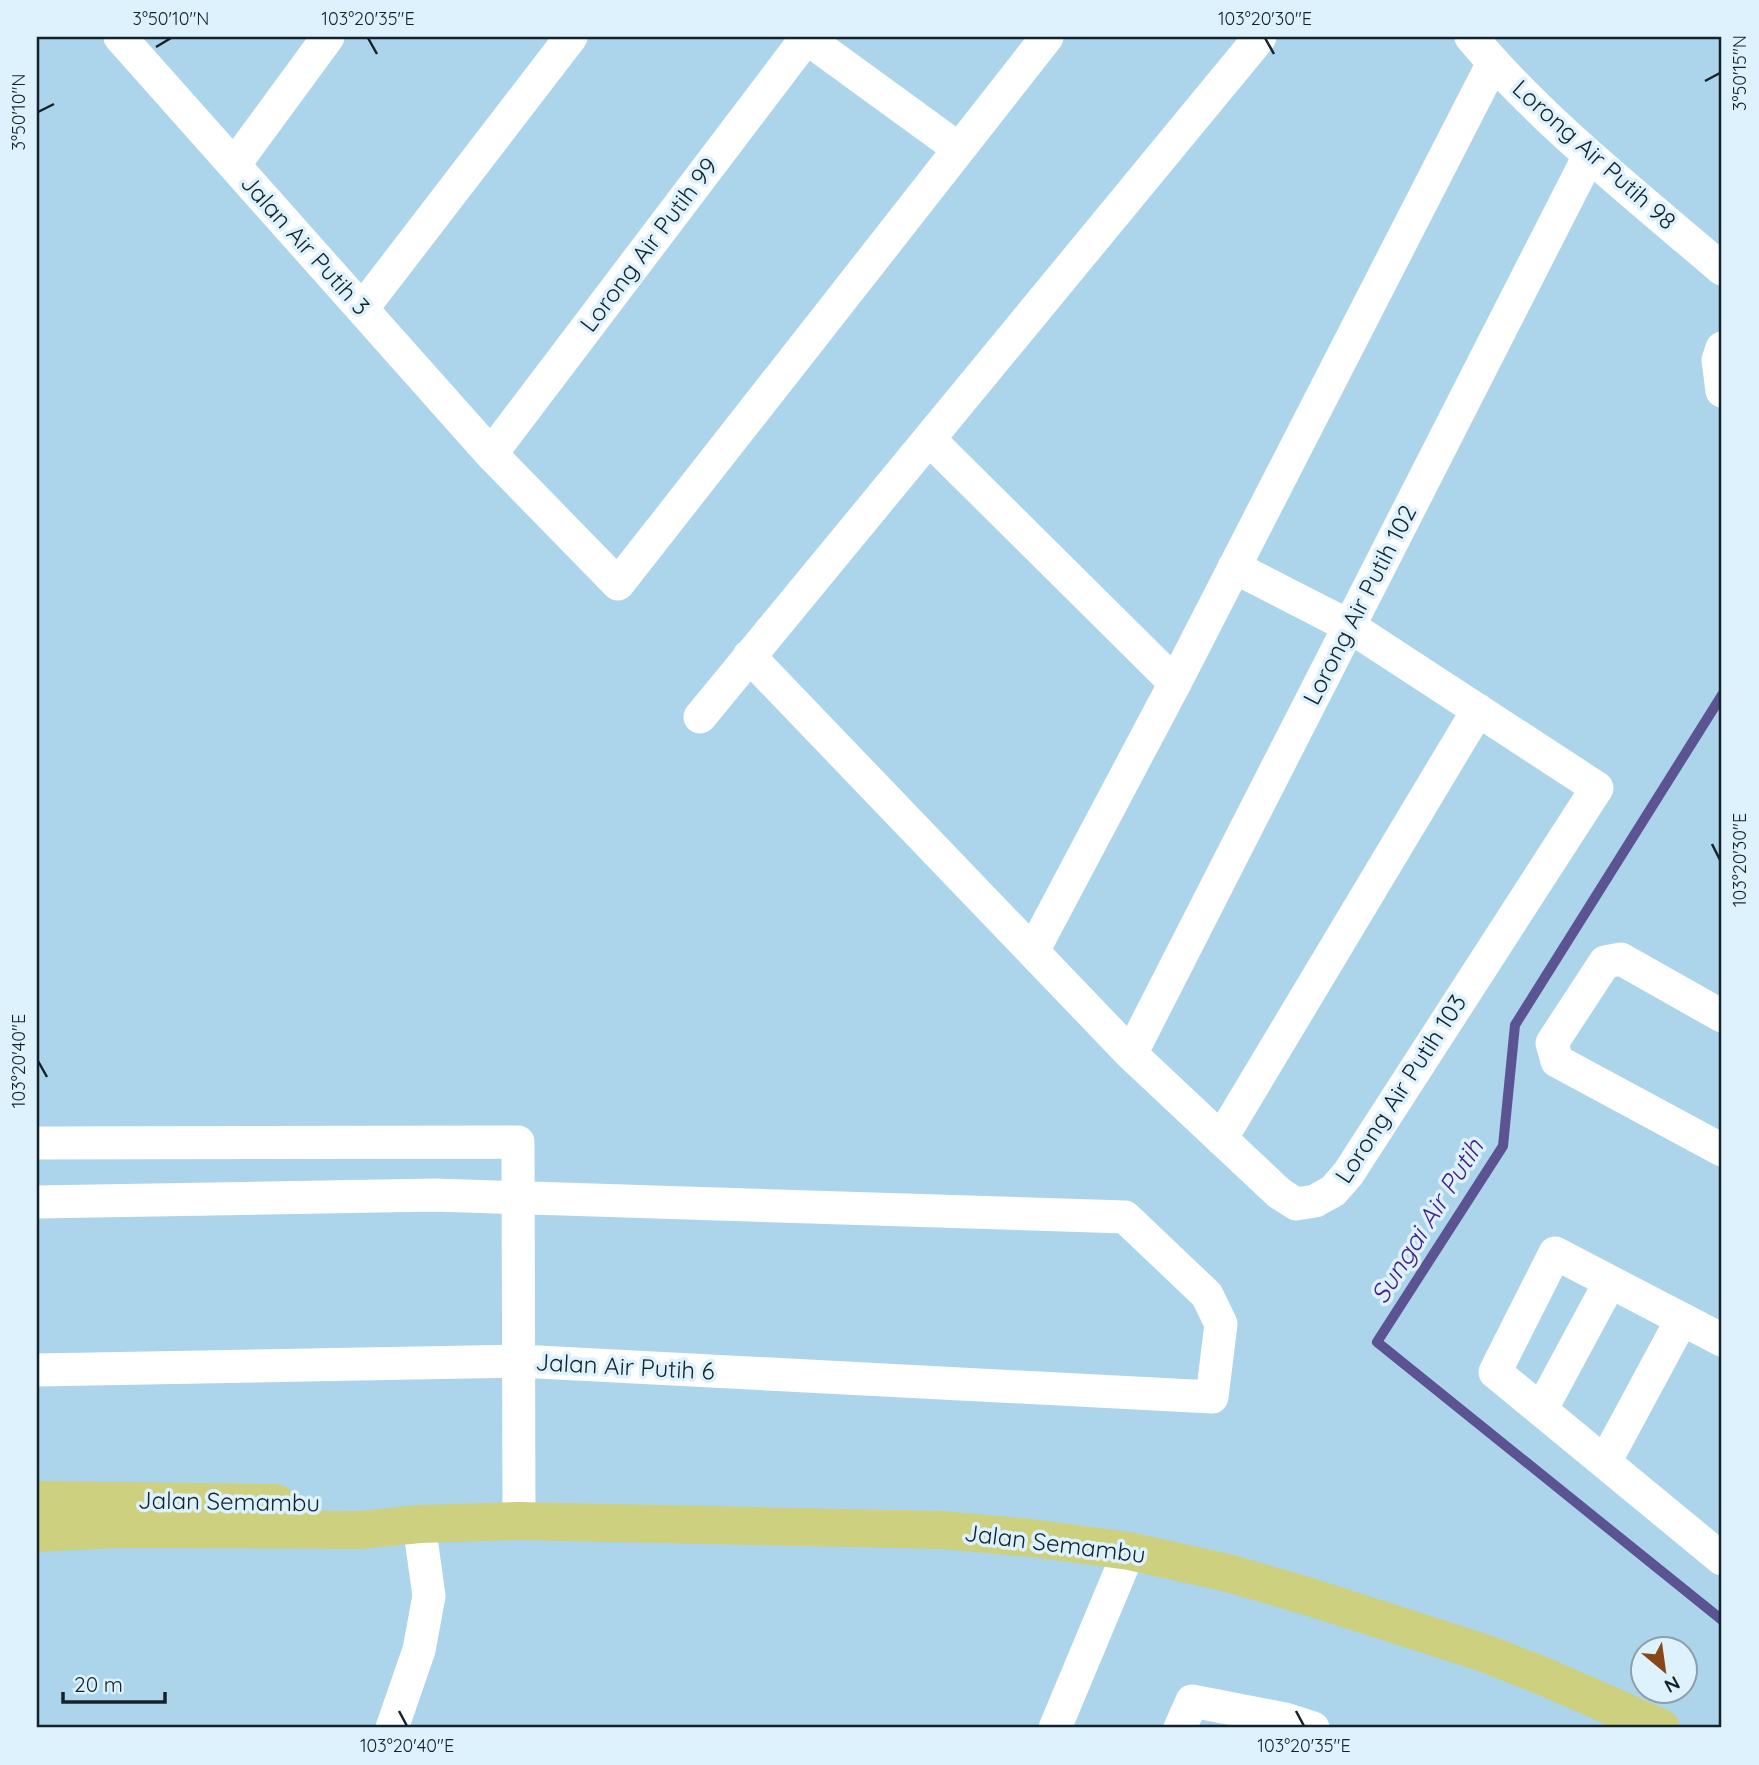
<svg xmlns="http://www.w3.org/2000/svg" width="1759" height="1765" font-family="Quicksand,sans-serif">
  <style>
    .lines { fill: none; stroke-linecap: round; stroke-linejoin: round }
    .stream { stroke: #5c5393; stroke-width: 10 }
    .minor { stroke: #fff; stroke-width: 33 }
    .major { stroke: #cdd07f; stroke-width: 38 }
    .ticks { fill: none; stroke: #14232b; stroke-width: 2.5 }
    .labels { text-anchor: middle; stroke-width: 7; stroke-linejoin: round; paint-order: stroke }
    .street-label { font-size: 24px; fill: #14232b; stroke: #def2fd }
    .water-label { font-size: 26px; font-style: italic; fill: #46218c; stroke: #def2fd }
    .neatline { fill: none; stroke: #14232b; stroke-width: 2.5 }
    .ticks-label { font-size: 18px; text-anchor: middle; fill: #14232b }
  </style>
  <rect width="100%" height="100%" fill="#acd5eb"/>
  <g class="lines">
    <!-- stream -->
    <path class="stream" d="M1722 695 1515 1025 1503 1146 1377 1342 1722 1620"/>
    <!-- minor -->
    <path class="minor" d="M120 37 491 454 618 584 1047 37
      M805 37 959 149
      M1471 37C1544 123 1637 196 1722 269
      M234 165 328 37
      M362 309 571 37
      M1722 348 1718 360 1722 391
      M929 439 1175 683
      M491 454 807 37
      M749 656 1131 1054 1279 1193 1296 1204 1315 1201 1333 1191 1348 1174 1597 788 1349 626 1234 567
      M700 717 1260 37
      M1033 951 1175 683 1493 63
      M1722 1016 1621 959 1605 962 1552 1043 1557 1061 1722 1150
      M1131 1054 1589 156
      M1221 1139 1478 710
      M37 1143 518 1142 519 1521
      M37 1202 435 1195 1125 1217 1207 1295 1221 1324 1212 1397 519 1361 37 1370
      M1722 1340 1555 1253 1495 1372 1722 1559
      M1541 1410 1610 1282
      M1605 1462 1682 1319
      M392 1728 419 1650 429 1596 419 1524
      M1055 1728 1129 1551
      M1180 1728 1192 1701 1285 1719 1313 1728"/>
    <!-- major -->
    <path class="major" d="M37 1500 276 1503
      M37 1533 117 1529 360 1530 419 1524 519 1521 942 1530 1031 1538 1129 1551 1228 1573 1307 1596 1487 1654 1545 1677 1661 1728"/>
  </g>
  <!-- ticks -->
  <path class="ticks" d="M368 38 377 54M1265 38 1274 54M156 47 171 38M1705 81 1720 73M38 112 54 104M1712 844 1720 860M38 1061 47 1077M399 1711 407 1726M1296 1711 1304 1726"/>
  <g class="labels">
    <!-- street labels -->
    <g class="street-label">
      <text transform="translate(1594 155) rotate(42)" y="8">Lorong Air Putih 98</text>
      <text transform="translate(305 245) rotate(48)" y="8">Jalan Air Putih 3</text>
      <text transform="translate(649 245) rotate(-53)" y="8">Lorong Air Putih 99</text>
      <text transform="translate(1360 605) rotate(-63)" y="8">Lorong Air Putih 102</text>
      <text transform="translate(1401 1089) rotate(-57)" y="8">Lorong Air Putih 103</text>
      <text transform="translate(625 1367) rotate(3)" y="8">Jalan Air Putih 6</text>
      <text transform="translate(229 1502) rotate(1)" y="8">Jalan Semambu</text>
      <text transform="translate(1055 1544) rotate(7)" y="8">Jalan Semambu</text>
    </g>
    <!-- water labels -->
    <g class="water-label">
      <text transform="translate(1427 1221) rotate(-58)" y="9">Sungai Air Putih</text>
    </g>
  </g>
  <!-- border -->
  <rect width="1759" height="1765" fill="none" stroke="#def2fd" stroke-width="77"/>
  <!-- north arrow -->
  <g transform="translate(1664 1670) rotate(151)"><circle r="33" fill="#def2fd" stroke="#8d9fa9" stroke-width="2"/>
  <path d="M0-5L12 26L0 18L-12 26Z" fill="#894716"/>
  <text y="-10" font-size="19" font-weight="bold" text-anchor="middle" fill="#14232b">N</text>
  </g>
  <!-- scale -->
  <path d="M63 1692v10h102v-10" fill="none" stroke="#14232b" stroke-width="3.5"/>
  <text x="74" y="1692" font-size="21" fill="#14232b" stroke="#def2fd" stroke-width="5" paint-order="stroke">20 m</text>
  <rect x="38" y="38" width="1682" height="1688" class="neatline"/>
  <g class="ticks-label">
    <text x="171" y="25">3°50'10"N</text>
    <text x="368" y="25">103°20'35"E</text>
    <text x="1265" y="25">103°20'30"E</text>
    <text transform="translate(1740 73) rotate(-90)" y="6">3°50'15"N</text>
    <text transform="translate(19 112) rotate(-90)" y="6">3°50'10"N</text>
    <text transform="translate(1740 860) rotate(-90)" y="6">103°20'30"E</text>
    <text transform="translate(19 1061) rotate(-90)" y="6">103°20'40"E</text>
    <text x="407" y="1752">103°20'40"E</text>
    <text x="1304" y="1752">103°20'35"E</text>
  </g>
</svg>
